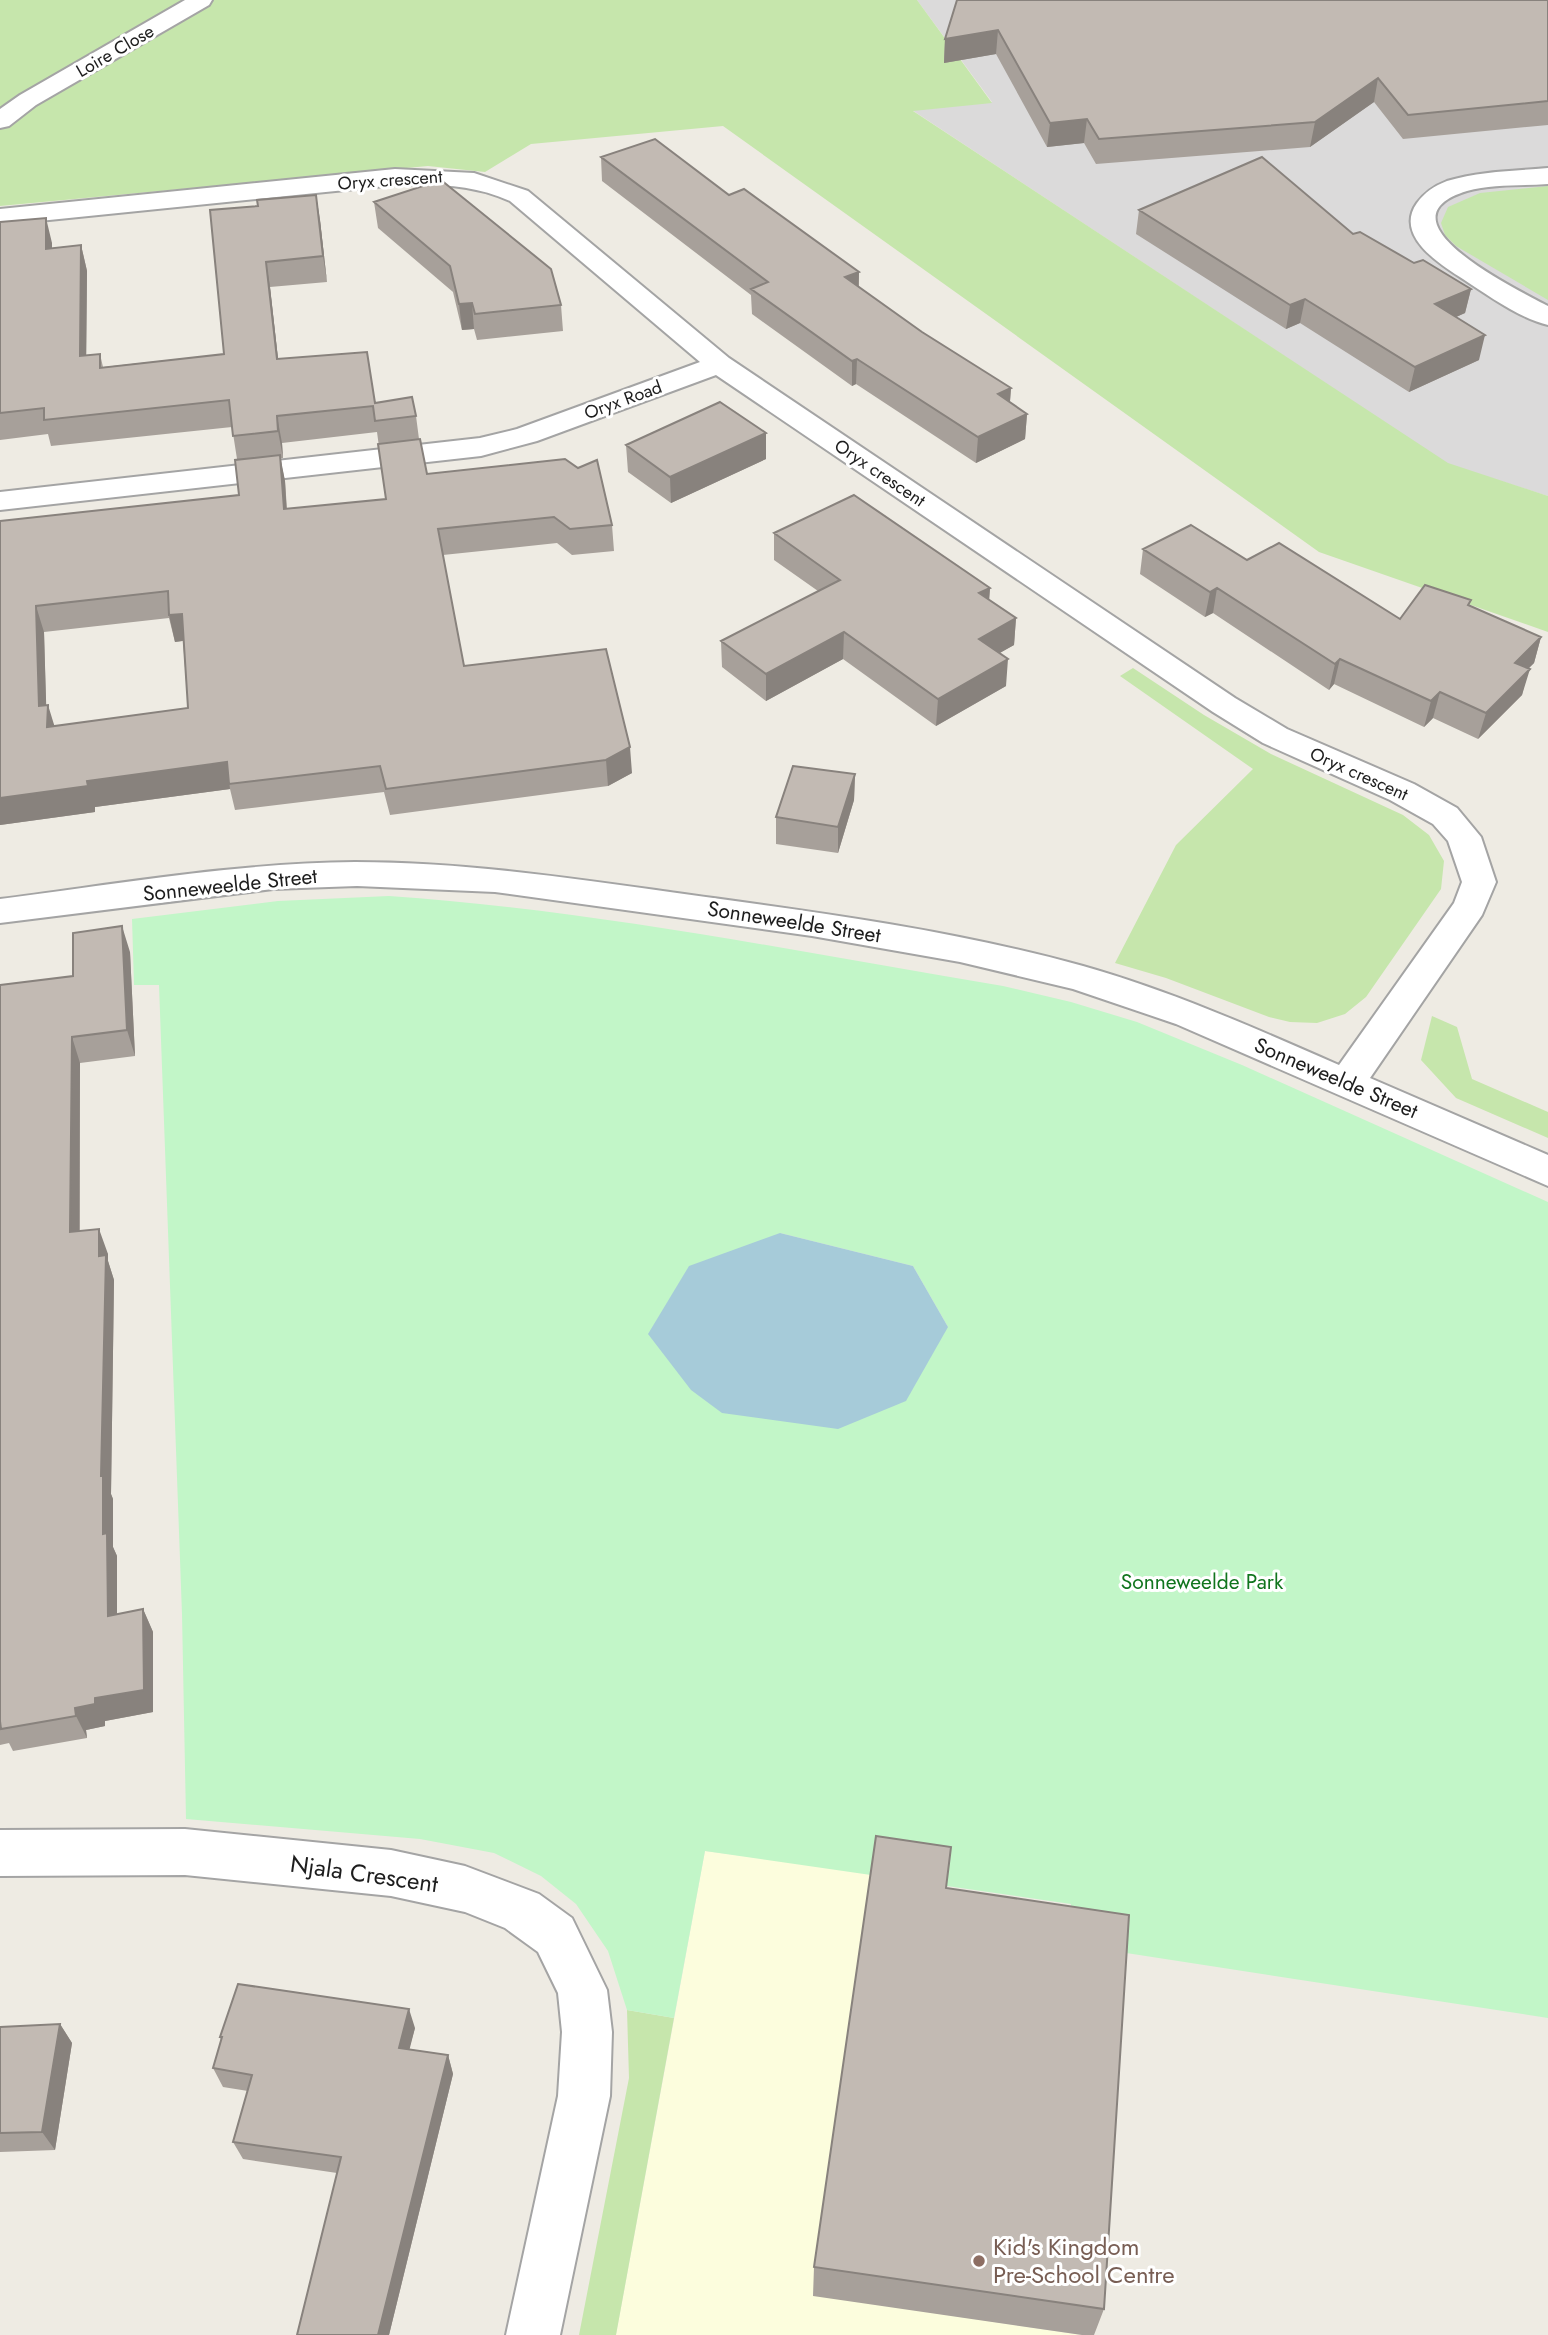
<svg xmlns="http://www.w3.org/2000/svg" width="1548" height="2335" font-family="Jost,sans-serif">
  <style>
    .residential { fill: #dbdada }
    .education { fill: #fcfddd }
    .grass { fill: #c6e6ac }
    .park { fill: #c2f6c8; fill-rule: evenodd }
    .water { fill: #a6cbd9 }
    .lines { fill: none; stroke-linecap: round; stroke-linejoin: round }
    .minor-casing { stroke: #a4a4a4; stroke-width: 4 }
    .minor { fill: #fff; fill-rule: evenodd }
    .wall { fill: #a7a09a; fill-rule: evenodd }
    .shaded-wall { fill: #88827d }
    .building { fill: #c2bab3; stroke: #88827d; stroke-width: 2; fill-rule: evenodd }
    .education-dot { fill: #8d6e63; stroke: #fff; stroke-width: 2.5 }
    .labels { text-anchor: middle; stroke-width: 6; stroke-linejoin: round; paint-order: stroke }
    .far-street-label { font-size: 18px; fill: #1d1d1d; stroke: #fff }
    .street-label { font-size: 21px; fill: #1d1d1d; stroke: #fff }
    .park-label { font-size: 21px; fill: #11751e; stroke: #fff }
    .near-street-label { font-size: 24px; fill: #1d1d1d; stroke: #fff }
    .near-education-label { font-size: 24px; fill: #785e54; stroke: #fff; text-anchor: start }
  </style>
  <rect width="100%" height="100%" fill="#eeebe3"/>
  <!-- residential -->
  <path class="residential" d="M917 0H1548V496L1448 464 912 110 992 102Z"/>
  <!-- education -->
  <path class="education" d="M705 1851 873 1873 813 2295 1082 2335H616Z"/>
  <!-- grass -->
  <path class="grass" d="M0 0H917L992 103 913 111 1448 463 1548 496V632L1319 552 723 126 531 144 485 172 428 166 0 206Z
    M1548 186V300L1456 246 1445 235 1441 223 1448 207 1480 193Z
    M1133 668 1204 715 1271 754 1403 815 1429 835 1444 861 1441 889 1366 997 1345 1014 1317 1023 1290 1022 1269 1017 1166 978 1115 963 1176 845 1253 769 1120 676Z
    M1432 1016 1457 1027 1472 1079 1548 1112V1138L1456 1098 1421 1060Z
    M627 2010 674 2018 616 2335H579L629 2078Z"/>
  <!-- park -->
  <path class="park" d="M389 896C595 910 799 952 1003 986L1071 1002 1137 1022 1242 1065 1548 1202V2018L1068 1944 1071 1904 705 1851 674 2018 627 2010 608 1951 576 1904 541 1876 494 1853 420 1839 186 1819 182 1614 159 985H134L132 919 278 901ZM780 1233 913 1266 948 1327Z"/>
  <!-- water -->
  <path class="water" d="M780 1233 913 1266 948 1327 906 1401 838 1429 722 1413 691 1390 648 1334 689 1266Z"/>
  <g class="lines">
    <defs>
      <path id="minor" d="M185 0H212L209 5 36 105 9 126 0 128V109L20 95Z
        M1548 168V184C1522 186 1492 184 1467 191 1372 220 1520 291 1548 306V325C1519 318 1489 296 1463 279 1439 264 1394 235 1417 203 1425 192 1434 186 1447 181 1480 171 1514 171 1548 168Z
        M395 169 474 173 528 191 729 358 1235 698 1287 729 1414 784 1457 808 1481 837 1496 882 1482 915 1370 1078 1548 1155V1186L1176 1024 1073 989 960 962 812 936 495 892 357 886 273 889 0 923V899C118 884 237 863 355 862 464 862 570 878 677 893 813 912 950 929 1083 966 1171 991 1255 1028 1339 1065L1454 903 1462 882 1448 841 1433 824 1390 800 1263 743 1213 712 716 375 537 441 481 456 0 510V492L480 438 517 429 700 362 510 201C473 184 436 184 395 185L0 225V209Z
        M185 1829 391 1850 465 1866 539 1894 572 1918 607 1990 612 2032 610 2096 560 2335H506L558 2096 562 2032 558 1993 538 1952 505 1928 465 1912 391 1896 185 1875 0 1876V1830Z"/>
    </defs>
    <!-- minor casing -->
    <use href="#minor" class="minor-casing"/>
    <!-- minor -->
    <use href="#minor" class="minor"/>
  </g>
  <!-- wall -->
  <path class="wall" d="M957 0H1548V125L1403 139 1374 102 1310 147 1096 164 1084 143 1047 147 996 54 944 63 945 39Z
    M601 157 729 195 859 272V287L922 332 1011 388 1010 402 1027 414 1025 439 976 463 856 384 852 386 752 314 751 295 602 181Z
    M374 202 561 305 563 331 477 340 474 329 462 330 453 292 378 228Z
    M210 210 320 220 327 282 270 287 278 359 375 403 416 416 419 439 427 474 612 525 614 551 572 555 557 543 443 555 464 666 632 773 608 786 390 815 384 792 235 810 230 789 95 807V812L0 825V521L239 495 237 459 232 427 51 446 48 434 0 440V222L52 243V248L81 245 87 271 86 355 100 354 103 367 224 354ZM377 432 386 499 287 509 285 481 280 458H283L282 443ZM169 618 175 642 183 641 188 708 54 726 46 705 44 632Z
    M1139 210 1353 234 1471 289 1465 313 1456 317 1479 360 1409 392 1300 323 1286 329 1136 234Z
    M766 433V459L671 503 628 472 626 445Z
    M774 533 990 588 989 600 1016 618 1014 645 999 653 1006 686 936 726 843 659 766 701 722 667 721 641 818 591 774 560Z
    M1143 549 1247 560 1400 619 1470 606 1541 637 1534 663 1528 669 1522 695 1478 739 1433 718 1424 727 1334 684 1329 690 1213 613 1205 617 1140 574Z
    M855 774 854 800 838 853 776 844V817Z
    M130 952 135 1056 80 1063V1231L108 1254V1261L114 1280 111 1494 113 1499V1547L117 1556V1615L143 1609 153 1632V1712L105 1721V1726L86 1730 87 1738 13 1751 9 1743 0 1745V985L73 976Z
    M946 1888 1104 2309 1094 2335H1082L813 2296 814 2267Z
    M60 2024 72 2043 55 2150 0 2152V2027Z
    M415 2028 409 2049 448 2055 453 2074 389 2335H297L337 2173 243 2159 233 2142 248 2091 223 2087 213 2068 221 2040 220 2037Z"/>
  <!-- shaded-wall -->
  <path class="shaded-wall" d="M998 30 996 54 944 63 945 39Z
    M1378 78 1374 102 1310 147 1315 122Z
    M1087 119 1084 143 1047 147 1050 123Z
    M316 195 320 220 327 282 323 256Z
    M46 218 52 243V274L46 249Z
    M81 245 87 271 86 382 80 356Z
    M266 262 270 287 281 385 277 359Z
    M859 272 858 297 845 277Z
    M1471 289 1465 313 1429 329 1435 304Z
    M1305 299 1300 323 1286 329 1290 305Z
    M472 303 474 329 462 330 459 304Z
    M1485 335 1479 360 1409 392 1415 367Z
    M857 359 856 384 852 386V361Z
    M1011 388 1009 413 998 394Z
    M1027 414 1025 439 976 463 978 437Z
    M277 416 282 443 283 458 278 431Z
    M766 433V459L671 503 670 477Z
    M280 455 285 481 288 536 284 509Z
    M990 588 988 614 979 593Z
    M1217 588 1213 613 1205 617 1210 592Z
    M36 606 44 632 47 732 39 706Z
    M182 614 188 640 175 642 169 615Z
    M1016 618 1014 645 977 666 979 639Z
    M844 632 843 659 766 701V674Z
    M1541 637 1534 663 1507 689 1515 663Z
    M1008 659 1006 686 936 726 938 699Z
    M1340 659 1334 684 1329 690 1335 664Z
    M1530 669 1522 695 1478 739 1486 713Z
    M1440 692 1433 718 1424 727 1431 701Z
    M48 705 56 731 47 727Z
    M630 747 632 773 608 786 606 760Z
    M227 762 230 789 95 807V812L0 825V798L87 781Z
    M855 774 854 800 838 853V827Z
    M122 926 130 952 135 1056 127 1030Z
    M72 1037 80 1063 79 1257 70 1232Z
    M99 1229 108 1254V1261L114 1280 111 1494 113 1499V1547L117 1556V1639L108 1616 103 1534 101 1476Z
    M143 1609 153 1632V1712L105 1721V1726L86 1730 87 1738 76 1716 75 1708 95 1698Z
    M409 2009 415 2028 405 2067 399 2048Z
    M60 2024 72 2043 55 2150 42 2132Z
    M448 2055 453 2074 389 2335H378Z"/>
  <!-- building -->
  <path class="building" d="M957 0H1548V101L1408 115 1378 78 1315 122 1099 139 1087 119 1050 123 998 30 945 39Z
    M655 139 729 195 744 189 859 272 845 277 922 332 1011 388 998 394 1027 414 978 437 857 359 852 361 751 289 768 282 601 157Z
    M1262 157 1353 234 1360 232 1414 263 1423 260 1471 289 1435 304 1485 335 1415 367 1305 299 1290 305 1139 210Z
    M441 180 551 269 561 305 475 314 472 303 459 304 450 266 374 202Z
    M316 195 323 256 266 262 277 359 367 352 375 403 412 397 416 416 375 421 373 406 277 416 278 431 233 436 229 400 44 420V408L0 413V222L46 218V249L81 245 80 356 100 354V368L224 354 210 210 258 206 257 200Z
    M720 402 766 433 670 477 626 445Z
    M420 439 427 474 565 459 578 468 597 460 612 525 570 529 554 517 438 529 464 666 606 649 630 747 606 760 386 789 380 766 229 784 227 762 87 781 88 786 0 798V521L239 495 235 460 280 455 284 509 386 499 378 444ZM168 591 169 615 182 614 188 708 47 727 48 705 39 706 36 606Z
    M854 495 990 588 979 593 1016 618 979 639 1008 659 938 699 844 632 766 674 721 641 840 580 774 533Z
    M1191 525 1247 560 1279 543 1400 619 1425 585 1471 600 1468 605 1541 637 1515 663 1530 669 1486 713 1440 692 1431 701 1340 659 1335 664 1217 588 1210 592 1143 549Z
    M793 766 855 774 838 827 776 817Z
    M122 926 127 1030 72 1037 70 1232 99 1229V1256L106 1255 101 1476H103V1534L107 1533 108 1616 143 1609 144 1690 95 1698V1704L75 1708 76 1716 1 1729 0 1721V985L73 976V933Z
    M876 1836 951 1847 946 1888 1129 1915 1104 2309 814 2267Z
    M238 1984 409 2009 399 2048 448 2055 378 2335H297L341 2157 233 2142 252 2075 213 2068 222 2037H220Z
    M60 2024 42 2132 0 2133V2027Z"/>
  <!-- markers -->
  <circle class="education-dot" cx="979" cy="2261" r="7"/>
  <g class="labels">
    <!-- far-street labels -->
    <g class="far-street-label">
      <text transform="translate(115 51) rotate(-30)" y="6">Loire Close</text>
      <text transform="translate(390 180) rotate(-4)" y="6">Oryx crescent</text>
      <text transform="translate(623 400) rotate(-20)" y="6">Oryx Road</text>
      <text transform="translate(880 473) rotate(34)" y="6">Oryx crescent</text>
      <text transform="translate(1359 774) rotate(24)" y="6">Oryx crescent</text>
    </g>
    <!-- street labels -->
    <g class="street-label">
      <text transform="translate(230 885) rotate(-6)" y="7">Sonneweelde Street</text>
      <text transform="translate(794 922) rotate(9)" y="7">Sonneweelde Street</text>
      <text transform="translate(1336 1078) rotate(23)" y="7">Sonneweelde Street</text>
    </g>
    <!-- park labels -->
    <g class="park-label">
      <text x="1202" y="1589">Sonneweelde Park</text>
    </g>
    <!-- near-street labels -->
    <g class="near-street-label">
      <text transform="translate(364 1874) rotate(8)" y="8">Njala Crescent</text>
    </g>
    <!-- near-education labels -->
    <g class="near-education-label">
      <text x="993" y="2255">Kid's Kingdom<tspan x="993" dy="28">Pre-School Centre</tspan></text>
    </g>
  </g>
</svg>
